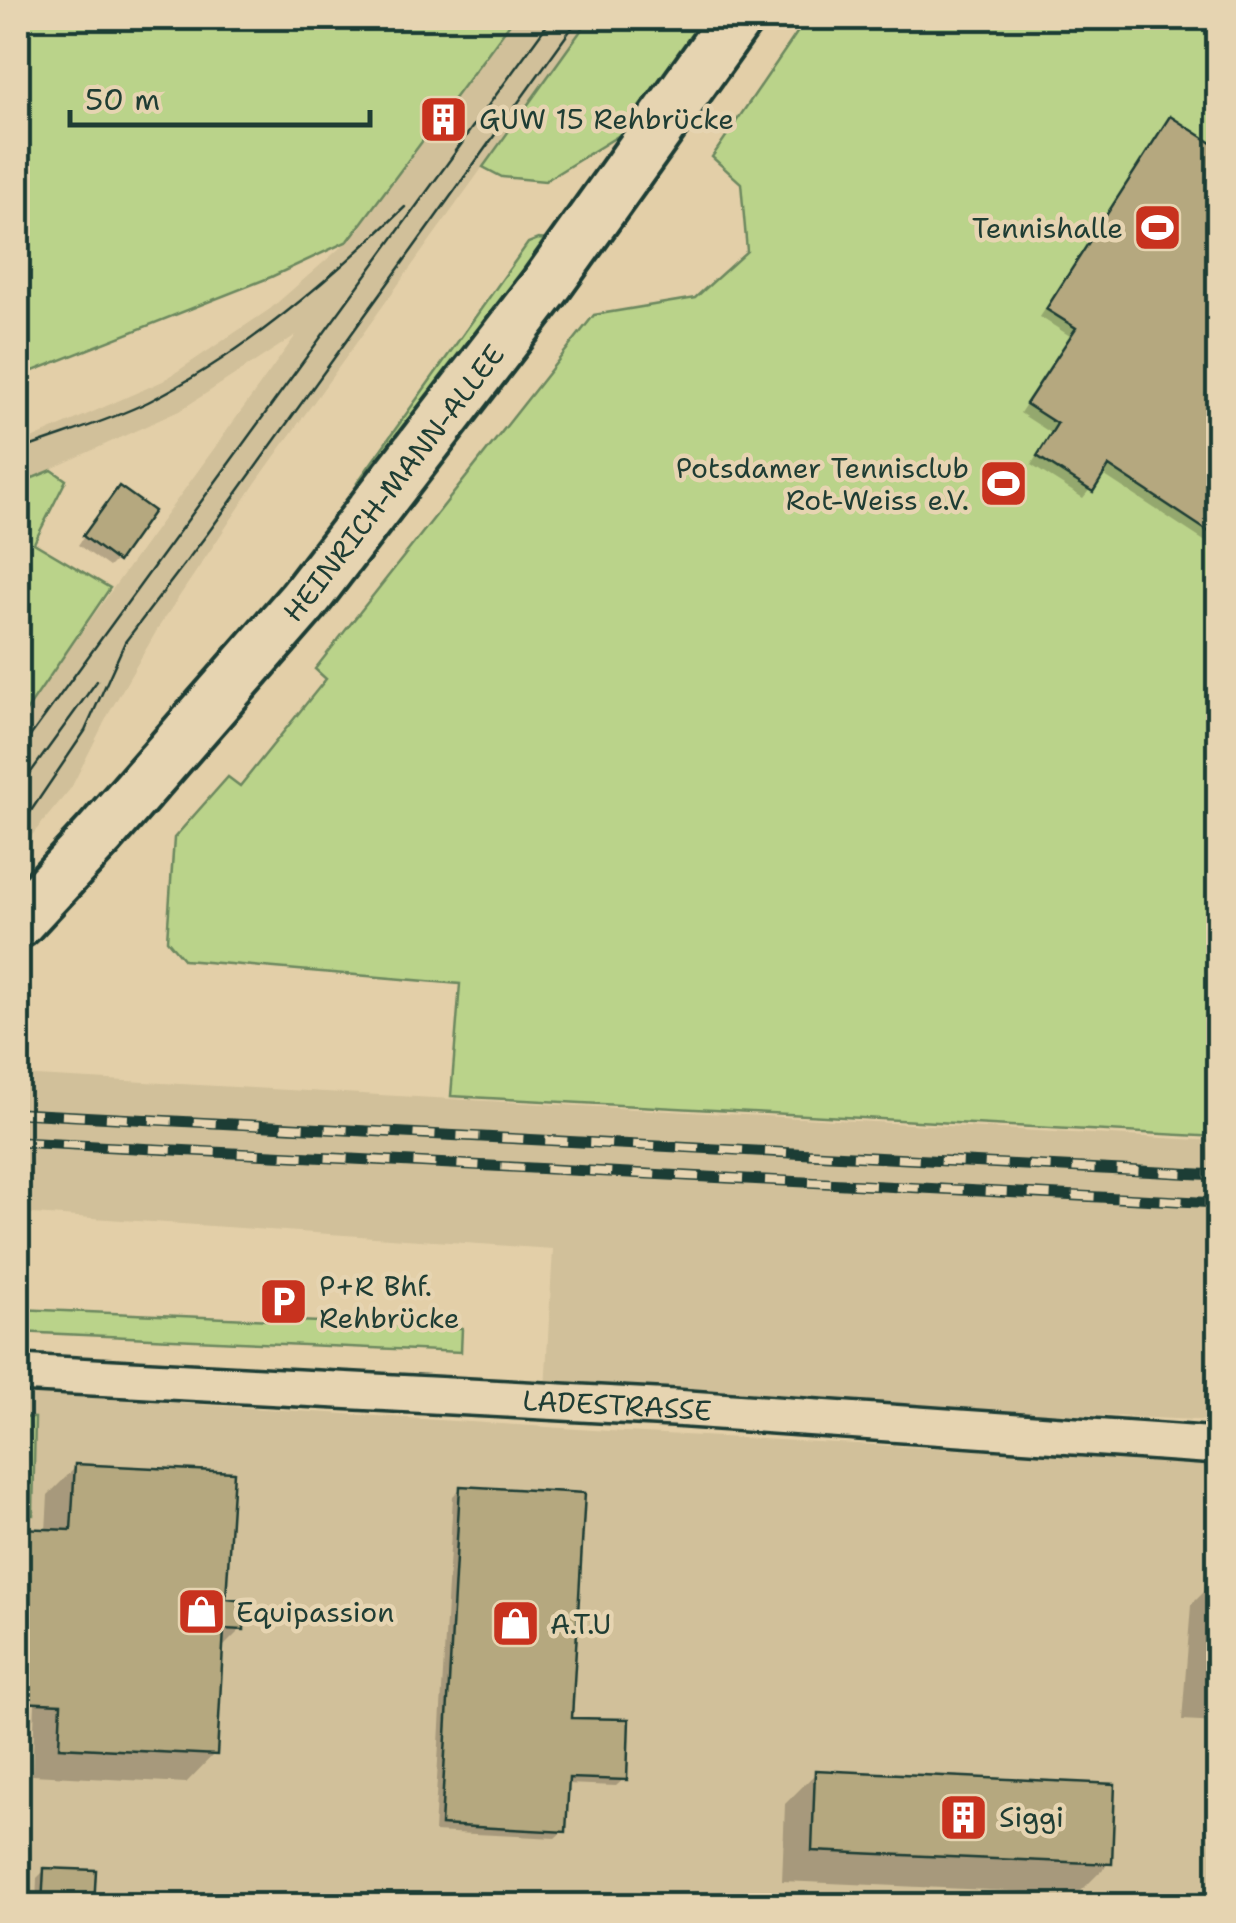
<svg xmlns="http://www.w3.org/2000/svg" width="1236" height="1923" font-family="'Shantell Sans',sans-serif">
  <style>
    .built { fill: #d1c09a }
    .green { fill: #bad38a; stroke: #6c885f; stroke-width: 2.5 }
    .shadow { fill: #0003 }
    .building { fill: #b5a87f; stroke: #1f3d34; stroke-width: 2.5 }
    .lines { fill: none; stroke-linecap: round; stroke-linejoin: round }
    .minor-casing { stroke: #1f3d34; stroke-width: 42 }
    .secondary-casing { stroke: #1f3d34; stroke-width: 58 }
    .minor { stroke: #e6d4b1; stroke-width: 35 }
    .secondary { stroke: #e6d4b1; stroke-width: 50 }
    .tram { stroke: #1f3d34; stroke-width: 2.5 }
    .rail-casing { stroke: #1f3d34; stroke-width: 11 }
    .rail { stroke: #e6d4b1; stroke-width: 8; stroke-dasharray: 22; stroke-linecap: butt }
    .labels { text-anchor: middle; stroke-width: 9; stroke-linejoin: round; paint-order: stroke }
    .poi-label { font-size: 28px; fill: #1f3d34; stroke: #e6d4b1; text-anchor: start }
    .street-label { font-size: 28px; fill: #1f3d34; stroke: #e6d4b1 }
  </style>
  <rect width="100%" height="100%" fill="#e3cfa8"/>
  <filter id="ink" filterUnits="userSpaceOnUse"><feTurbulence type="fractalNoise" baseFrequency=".01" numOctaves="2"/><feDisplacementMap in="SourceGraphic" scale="20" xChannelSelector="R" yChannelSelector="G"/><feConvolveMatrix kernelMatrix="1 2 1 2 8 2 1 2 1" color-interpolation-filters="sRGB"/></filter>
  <g filter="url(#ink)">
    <!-- built -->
    <path class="built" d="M514 18H590L257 481 160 625 109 713 71 788 18 852V720L296 335 179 411 18 484V445L163 381 270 309 348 241Z
      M18 1075 1218 1141V1421L545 1390 553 1249 18 1213Z
      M18 1393 625 1432 1218 1463V1905H18Z"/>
    <!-- green -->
    <path class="green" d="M18 18H514L348 241 271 277 18 377Z
      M590 18H706L626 131 545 181 502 177 483 167Z
      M807 18H1203L1218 27V1137L451 1096 460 984 184 960 167 940 174 838 228 777 240 786 326 679 315 669 594 315 695 298 747 251 741 183 712 157Z
      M538 239 549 240 366 490 357 483 528 243Z
      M52 470 66 480 34 543 110 588 18 723V484Z
      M18 1309 462 1328 461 1352 18 1332Z
      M18 1417 35 1418 33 1515 18 1514Z"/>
    <!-- shadow -->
    <path class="shadow" d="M1171 119 1218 150V550L1102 474 1083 498 1031 465 1051 433 1020 413 1070 336 1040 317Z
      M112 497 116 560 109 567 78 545Z
      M76 1467 223 1601 241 1629 220 1650 214 1754 186 1783 32 1775 38 1634H18V1530L46 1531 48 1495Z
      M461 1488 569 1720 624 1779 616 1786 566 1784 563 1831 555 1838 434 1832 453 1496Z
      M1209 1587 1218 1588V1722L1182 1720 1191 1605Z
      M816 1773 1109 1863 1078 1894 782 1881 785 1804Z
      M45 1870 91 1906H36L37 1878Z"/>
    <!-- building -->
    <path class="building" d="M1170 116 1218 147V538L1109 466 1093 492 1037 456 1057 424 1026 404 1076 328 1046 309Z
      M119 486 154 511 118 562 83 536Z
      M75 1464 234 1472 226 1599 244 1601V1630L224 1629 217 1755 59 1747 61 1704 18 1702V1528L71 1530Z
      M460 1486 585 1493 572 1718 629 1719 627 1780 569 1778 566 1832 441 1825Z
      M815 1770 1115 1784 1112 1864 812 1851Z
      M44 1868 96 1870 94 1906H42Z"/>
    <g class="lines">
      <defs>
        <g id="minor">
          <path id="s1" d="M18 1373 674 1408 1218 1446"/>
        </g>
        <g id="secondary">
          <path id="s2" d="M18 922 99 835 303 601 544 288 737 18"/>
        </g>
      </defs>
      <!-- minor casing -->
      <use href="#minor" class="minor-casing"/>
      <!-- secondary casing -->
      <use href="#secondary" class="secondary-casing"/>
      <!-- minor -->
      <use href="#minor" class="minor"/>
      <!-- secondary -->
      <use href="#secondary" class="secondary"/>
      <!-- tram -->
      <path class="tram" d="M455 151 552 18
        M18 451C60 435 107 422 148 402 244 354 328 281 405 207
        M18 753 463 142
        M18 790 97 681
        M18 830 85 731 125 642 208 533 579 18"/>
      <defs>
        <path id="rail" d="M18 1113 1218 1175
          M18 1142 1218 1203"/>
      </defs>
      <!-- rail casing -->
      <use href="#rail" class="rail-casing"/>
      <!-- rail -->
      <use href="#rail" class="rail"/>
    </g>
  </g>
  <!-- icons -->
  <defs>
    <symbol id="building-square" viewBox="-11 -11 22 22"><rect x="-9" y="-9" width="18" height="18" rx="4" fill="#c8321e" stroke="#e6d4b1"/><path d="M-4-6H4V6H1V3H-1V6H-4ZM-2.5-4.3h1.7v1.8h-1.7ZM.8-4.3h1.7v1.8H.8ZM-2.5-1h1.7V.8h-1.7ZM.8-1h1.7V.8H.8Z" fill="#fff"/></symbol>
    <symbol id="stadium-square" viewBox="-11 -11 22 22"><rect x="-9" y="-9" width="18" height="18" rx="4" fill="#c8321e" stroke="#e6d4b1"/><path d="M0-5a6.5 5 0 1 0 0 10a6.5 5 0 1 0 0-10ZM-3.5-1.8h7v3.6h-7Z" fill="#fff"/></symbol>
    <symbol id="parking-square" viewBox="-11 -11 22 22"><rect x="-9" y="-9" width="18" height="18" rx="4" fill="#c8321e" stroke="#e6d4b1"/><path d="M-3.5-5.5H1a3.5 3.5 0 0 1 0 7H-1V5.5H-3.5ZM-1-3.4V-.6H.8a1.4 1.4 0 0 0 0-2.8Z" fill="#fff"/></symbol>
    <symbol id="shop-square" viewBox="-11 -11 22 22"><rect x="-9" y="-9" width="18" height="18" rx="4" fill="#c8321e" stroke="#e6d4b1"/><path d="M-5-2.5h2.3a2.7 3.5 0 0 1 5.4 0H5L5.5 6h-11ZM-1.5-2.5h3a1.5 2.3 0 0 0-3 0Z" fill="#fff"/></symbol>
  </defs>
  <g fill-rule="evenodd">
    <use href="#building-square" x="416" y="92" width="55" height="55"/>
    <use href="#stadium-square" x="1130" y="200" width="55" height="55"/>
    <use href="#stadium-square" x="976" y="456" width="55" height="55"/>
    <use href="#parking-square" x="256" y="1274" width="55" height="55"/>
    <use href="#shop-square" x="174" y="1584" width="55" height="55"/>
    <use href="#shop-square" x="488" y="1596" width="55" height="55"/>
    <use href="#building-square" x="936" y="1790" width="55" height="55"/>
  </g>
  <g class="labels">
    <!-- poi labels -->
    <g class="poi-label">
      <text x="479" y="129">GUW 15 Rehbrücke</text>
      <text x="1123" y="238" text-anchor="end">Tennishalle</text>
      <text x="969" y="478" text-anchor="end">Potsdamer Tennisclub<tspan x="969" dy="32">Rot-Weiss e.V.</tspan></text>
      <text x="319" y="1296">P+R Bhf.<tspan x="319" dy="32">Rehbrücke</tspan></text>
      <text x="236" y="1622">Equipassion</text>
      <text x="550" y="1634">A.T.U</text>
      <text x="999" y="1827">Siggi</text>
    </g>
    <!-- street labels -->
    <g class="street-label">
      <text dy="10" stroke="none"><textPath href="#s2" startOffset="578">HEINRICH-MANN-ALLEE</textPath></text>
      <text dy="10" stroke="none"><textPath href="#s1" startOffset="600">LADESTRASSE</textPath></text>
    </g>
  </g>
  <!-- margin -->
  <rect width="1236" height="1923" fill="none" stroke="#e6d4b1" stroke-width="60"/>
  <rect x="30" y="30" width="1176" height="1863" fill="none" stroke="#1f3d34" stroke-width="4" filter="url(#ink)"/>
  <!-- scale -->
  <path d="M70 110v15h300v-15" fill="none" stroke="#1f3d34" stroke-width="5"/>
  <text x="85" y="110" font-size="30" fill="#1f3d34" stroke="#e6d4b1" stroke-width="8" paint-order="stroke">50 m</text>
</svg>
